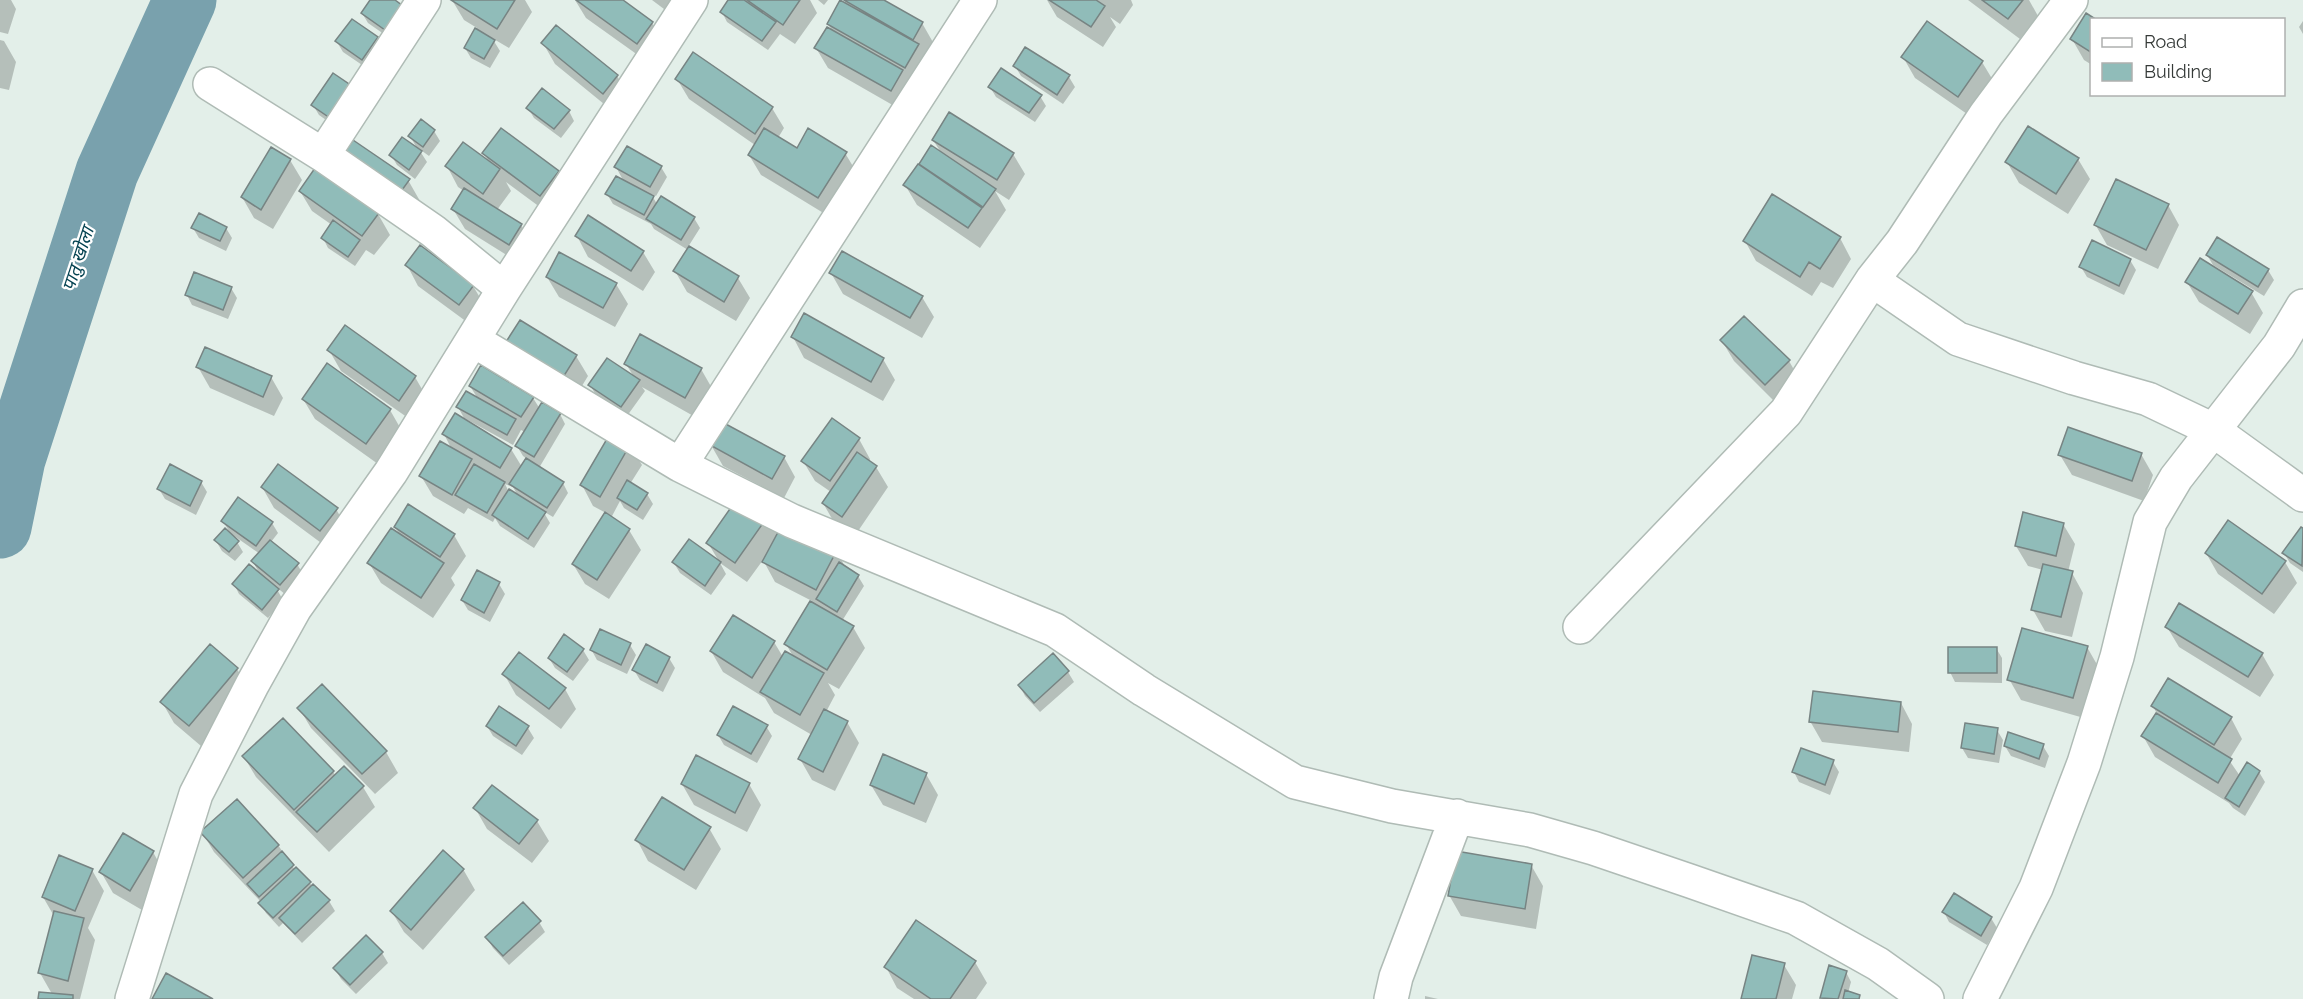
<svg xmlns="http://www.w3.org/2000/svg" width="2303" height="999" font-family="Raleway,'Noto Sans Devanagari',sans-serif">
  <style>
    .shadow { fill: #0003; fill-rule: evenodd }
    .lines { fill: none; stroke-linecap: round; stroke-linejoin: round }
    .river { stroke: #79a1ad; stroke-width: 63 }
    .building { fill: #90bcb9; stroke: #778483; stroke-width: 1.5 }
    .minor-casing { stroke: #afbbb5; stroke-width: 36 }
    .minor { stroke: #fff; stroke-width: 33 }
    .labels { text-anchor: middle; stroke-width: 4.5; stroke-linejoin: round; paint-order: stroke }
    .water-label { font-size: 18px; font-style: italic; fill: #044251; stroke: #fff }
  </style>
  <rect width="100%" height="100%" fill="#e3efe9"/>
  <!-- shadow -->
  <path class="shadow" d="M0 0H11L16 9 8 34 0 32Z
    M372 0H393L391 39 368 23 362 13Z
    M452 0H525L532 12 509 48 492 38 500 51 490 68 471 58 465 48 477 28 464 20Z
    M575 0H620L652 23 664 43 649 63 586 18Z
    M652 0H689L676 18Z
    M730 0H810L817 13 795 44 780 34 768 50 727 22 722 12Z
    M818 0H828L824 5Z
    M846 0H881L922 23 934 44 903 111 828 68 816 48 833 32 828 24Z
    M1047 0H1131L1133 5 1120 24 1110 17 1116 27 1103 47 1057 17Z
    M1968 0H2029L2038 16 2020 39Z
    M2087 15 2092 20V65L2084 60 2072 39Z
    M2303 21V34L2299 27Z
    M377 38 383 48 368 69 343 52 337 42Z
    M0 40 4 41 16 62 9 90 0 88Z
    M543 43 617 76 629 96 615 113 555 64Z
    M1903 57 1982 62 1994 82 1970 116 1915 78Z
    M1015 66 1069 77 1075 87 1063 104 1021 76Z
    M677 79 772 108 784 128 778 138 797 150 845 153 857 173 830 217 761 175 749 155 755 145 689 99Z
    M990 87 1040 96 1046 106 1035 122 996 97Z
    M357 97 336 127 319 115 313 105Z
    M528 108 569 111 574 121 561 138 534 118Z
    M434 131 440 141 429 156 418 148 427 162 415 179 397 165 391 155 418 150 410 136Z
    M933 140 1013 154 1025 174 1009 200 995 191 1006 210 980 248 917 205 905 185 931 147 942 154Z
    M484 153 557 172 569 192 552 216 506 182 511 191 497 210 521 225 533 246 521 264 465 229 453 209 464 191 458 187 447 166 489 162Z
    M2078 159 2090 179 2068 214 2019 183 2007 162Z
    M290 160 302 180 273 229 254 218 242 197Z
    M616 167H661L667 177 656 196 651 194 657 204 694 218 700 228 688 247 738 278 750 298 736 321 687 292 675 271 688 250 654 229 651 224 613 204 607 194 624 182Z
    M354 178 408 180 420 201 409 216Z
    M300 191 378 214 390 235 374 255 366 250 355 266 328 248 323 238 332 225 312 211Z
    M2168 205 2179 225 2158 269 2107 245 2095 224Z
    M193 228H226L232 238 226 251 199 238Z
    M577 236 643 252 655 272 643 291 588 257Z
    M1840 238 1851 259 1833 288 1821 282 1812 296 1756 261 1745 241Z
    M2217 239 2268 270 2274 280 2264 296 2213 265 2207 255Z
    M2130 260 2136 270 2124 295 2087 277 2081 267Z
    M407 265 473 286 485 306 471 325 418 286Z
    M831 273 922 297 934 317 922 338 843 294Z
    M547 277 616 284 628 304 615 327 559 297Z
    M2187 282 2251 292 2263 313 2250 334 2199 302Z
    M231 288 237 298 228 319 192 305 187 295Z
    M345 327 415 377 427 398 411 420 341 371 329 350Z
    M793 337 883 359 895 380 883 401 804 358Z
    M1722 341 1789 361 1801 382 1778 405 1734 361Z
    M576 356 588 376 574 399 518 365Z
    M626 364 701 369 713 390 697 418 642 387 645 391 627 416 596 395 590 385 634 377Z
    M198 367 271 377 283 398 274 416 210 388Z
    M470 386 533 398 540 409 560 414 565 424 539 468 563 483 568 493 553 517 543 511 550 523 534 548 500 526 495 518 493 522 468 508 464 514 433 496 421 476 452 450 444 434 511 449 522 467 527 459 523 456 517 446 525 432 521 430 513 445 464 418 458 407 478 399ZM505 484 513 487 518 496 508 490Z
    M303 399 390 410 402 431 378 464 315 419Z
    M859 439 870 459 869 462 876 467 888 487 854 537 835 524 823 503 831 492 815 481 803 461Z
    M630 445 642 465 630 484 647 494 653 504 643 520 624 508 620 501 611 518 629 530 641 550 609 599 585 584 573 564 606 513 593 506 582 485Z
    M711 445 784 457 795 477 784 498 723 466Z
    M2141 454 2153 475 2144 501 2072 475 2060 455Z
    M201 482 207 492 196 515 165 499 159 489Z
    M262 487 336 509 348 530 332 551 274 508Z
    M767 517 778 536 836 551 846 568 858 576 864 586 842 621 853 627 865 648 839 689 828 683 835 695 826 712 847 722 859 743 835 791 812 780 800 759 812 735 774 713 765 698 723 672 711 651 774 642 783 657 794 658 786 644 812 601 775 582 763 560 747 582 720 563 726 574 711 595 680 573 674 563H720L708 543Z
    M223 521 272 523 278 533 271 542 297 564 303 574 286 595 275 586 283 600 268 618 239 594 234 584 261 576 253 562 260 554 230 533Z
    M2063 524 2075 544 2068 572 2072 573 2083 593 2072 637 2045 631 2033 610 2043 570 2028 566 2016 546Z
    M395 527 454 535 466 556 451 578 455 585 433 618 381 583 369 563 401 536Z
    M2302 529 2303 530V572L2290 563 2284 553Z
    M216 541 237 542 243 552 235 561 222 551Z
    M2206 553 2285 562 2297 583 2274 614 2218 574Z
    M499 584 505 594 490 622 468 610 462 600Z
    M2167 627 2262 654 2274 675 2260 697 2179 647Z
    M630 645 636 655 627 674 597 660 591 649Z
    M2087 647 2099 668 2084 718 2021 700 2009 679Z
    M1996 648 2002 658V683L1955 682 1950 672Z
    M583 650 589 660 573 681 555 668 549 658Z
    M669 658 675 668 663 692 640 680 634 670Z
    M237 669 249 689 201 746 174 723 162 702Z
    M1068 672 1074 682 1040 712 1025 696 1020 686Z
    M504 674 565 689 576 709 561 729 516 695Z
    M322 686 386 752 398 773 375 794 311 728 299 708Z
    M1901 703 1912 724 1909 752 1822 742 1810 721Z
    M2153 706 2231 718 2242 739 2229 760 2240 776 2259 772 2265 782 2245 816 2233 808 2229 803 2155 757 2143 736 2157 714Z
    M500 709 528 728 534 738 522 755 493 736 487 726Z
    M766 726 772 736 757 763 724 745 718 735Z
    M1997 730 2003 740 1999 763 1968 758 1962 748Z
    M2005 746H2043L2049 756 2045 768 2011 756Z
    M244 757 333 772 336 776 344 768 363 787 375 807 329 852 256 777Z
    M1833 762 1839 772 1830 795 1799 782 1794 772Z
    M926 774 938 795 926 823 883 805 871 785Z
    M682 784H749L761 805 747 832 694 805Z
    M475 808 537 821 549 841 532 863 487 829Z
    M709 828 721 849 696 890 648 861 637 840Z
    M202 832 278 845 295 870 329 901 335 911 302 943 283 923 279 927 266 913 260 903 261 902 214 852Z
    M153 852 164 872 142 910 113 893 101 872Z
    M1531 865 1543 886 1536 929 1461 916 1449 895Z
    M463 869 475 890 423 950 404 932 392 912Z
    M92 870 104 891 88 928 95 940 80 999H40L52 994 40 973 54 916 43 897Z
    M1944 912 1991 918 1997 928 1987 945 1949 922Z
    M539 922 545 932 509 965 493 948 487 938Z
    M917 922 975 962 987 983 976 999H914L897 988 886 967Z
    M382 953 388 963 356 994 341 979 335 969Z
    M1784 965 1796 985 1792 999H1742Z
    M1846 972 1851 982 1848 993 1859 996 1860 999H1822Z
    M1425 996 1438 999H1425Z"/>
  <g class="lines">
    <!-- river -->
    <path class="river" d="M0 527 14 459 107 172 185 0"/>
  </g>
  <!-- building -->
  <path class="building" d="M370 0H395L403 6 385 30 361 13Z
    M451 0H515L497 29Z
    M576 0H623L653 22 637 44Z
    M728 0H744L776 22 762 41 720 12Z
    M747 0H800L783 25Z
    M840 0 919 44 905 68 827 24Z
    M844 0H884L923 22 913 40Z
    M1049 0H1096L1105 6 1091 27Z
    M1982 0H2023L2008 19Z
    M2086 13 2097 20H2092V53L2070 39Z
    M352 19 378 37 362 60 335 41Z
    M1927 21 1983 61 1958 97 1901 57Z
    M556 25 618 75 603 94 541 43Z
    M827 27 903 70 891 91 814 48Z
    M475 28 495 40 484 59 464 48Z
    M1025 47 1070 75 1057 95 1013 66Z
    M693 52 773 107 755 134 675 79Z
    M1001 68 1042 95 1029 113 988 87Z
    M333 73 352 86 330 118 311 105Z
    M542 88 570 110 554 129 526 108Z
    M949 112 1014 153 997 180 932 140Z
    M421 119 435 130 423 147 408 136Z
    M2028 126 2079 158 2056 194 2005 162Z
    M501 128 559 171 540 196 482 153Z
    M764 128 797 148 808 128 847 152 818 198 748 155Z
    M402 137 422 151 409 170 389 155Z
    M353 140 410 179 397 197 341 158Z
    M463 142 500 169 483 194 445 166Z
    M931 145 996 189 983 207 919 164Z
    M627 146 662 166 650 187 614 167Z
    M271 147 291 159 261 210 241 197Z
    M918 164 982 208 968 228 903 185Z
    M315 168 379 213 362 236 299 191Z
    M616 176 654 196 644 215 605 194Z
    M2116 179 2169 204 2146 250 2094 225Z
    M464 188 522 224 509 245 451 209Z
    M1772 194 1841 237 1820 269 1809 262 1800 277 1743 241Z
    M661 196 695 217 681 240 646 219Z
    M199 213 227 227 220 241 191 228Z
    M588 215 644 251 631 271 575 236Z
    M333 220 360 240 348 257 321 238Z
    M2217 237 2269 269 2258 287 2206 255Z
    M2092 240 2131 259 2119 286 2079 267Z
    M420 245 474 285 459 305 405 265Z
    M689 246 739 276 724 302 673 271Z
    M842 251 923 296 910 318 829 273Z
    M559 252 617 283 603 308 546 277Z
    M2200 258 2253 291 2238 314 2185 282Z
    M194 272 232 287 223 310 185 295Z
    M804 313 884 358 871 382 791 337Z
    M1744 316 1790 360 1765 385 1720 340Z
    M520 320 577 355 562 379 504 345Z
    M345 325 416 376 399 401 327 350Z
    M640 334 702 368 685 398 624 364Z
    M205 347 272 376 263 397 196 367Z
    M607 358 640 380 621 407 588 385Z
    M327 363 391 409 366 444 302 399Z
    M481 365 534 397 521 417 469 386Z
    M466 391 516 419 507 435 456 407Z
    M542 402 561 413 534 457 515 446Z
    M455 413 512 448 500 468 442 434Z
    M832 418 860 438 830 481 801 461Z
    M722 422 785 456 772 479 710 445Z
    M2068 427 2142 453 2132 481 2058 455Z
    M611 432 631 443 600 497 580 485Z
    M440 441 472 459 452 495 419 476Z
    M857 452 877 466 842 517 822 503Z
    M526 458 564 482 547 508 509 484Z
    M170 464 202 481 190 506 157 489Z
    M278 464 338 508 320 531 261 487Z
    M474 464 505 482 487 513 455 495Z
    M627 480 648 493 637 510 617 498Z
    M509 489 546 512 528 539 492 515Z
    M739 496 768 516 735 563 706 543Z
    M238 497 273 522 256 546 221 521Z
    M408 504 455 534 440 557 394 527Z
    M605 512 630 529 597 580 572 564Z
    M2023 512 2064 523 2056 556 2015 546Z
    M2228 520 2286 561 2262 594 2205 553Z
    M784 521 837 550 816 590 762 562Z
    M2301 527 2303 528 2302 566 2282 553Z
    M225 528 239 541 229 552 214 540Z
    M391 528 444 563 421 598 367 563Z
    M689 539 721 562 705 586 672 562Z
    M270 540 299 563 280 585 251 561Z
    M839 562 859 575 837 612 816 599Z
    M249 564 279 589 262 610 232 584Z
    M2043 564 2073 571 2061 617 2031 610Z
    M477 570 500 582 484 613 461 600Z
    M810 601 854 626 827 670 784 644Z
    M2179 603 2263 653 2248 677 2165 627Z
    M733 615 775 641 752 678 710 651Z
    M2022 628 2088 646 2073 698 2007 680Z
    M600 629 631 643 621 665 590 650Z
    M564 634 584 649 567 672 548 658Z
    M210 644 238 668 189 726 160 702Z
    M646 644 670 657 657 683 632 670Z
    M1948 647H1997V673H1948Z
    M785 651 824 673 800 715 760 692Z
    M519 652 566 688 549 709 502 674Z
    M1053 653 1069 671 1034 703 1018 685Z
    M2168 678 2232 717 2214 745 2151 706Z
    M322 684 387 751 362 774 297 708Z
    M1813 691 1901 702 1898 732 1809 722Z
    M499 706 529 726 516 746 486 726Z
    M733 706 768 725 751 754 717 735Z
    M824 709 848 721 823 772 798 759Z
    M2156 713 2232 759 2218 783 2141 736Z
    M283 718 334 771 294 810 242 756Z
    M1965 723 1998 728 1994 754 1961 748Z
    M2008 732 2044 744 2039 759 2004 746Z
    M1801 748 1834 760 1825 785 1792 772Z
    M883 754 927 773 914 804 870 785Z
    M696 755 750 783 735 813 681 784Z
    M2247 762 2260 771 2239 807 2225 798Z
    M344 766 364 786 317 832 296 812Z
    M492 785 538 820 519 844 473 808Z
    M662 797 711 827 684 870 635 840Z
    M237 799 279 845 243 878 200 832Z
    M123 833 154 851 130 891 99 872Z
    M443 850 464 869 411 930 390 911Z
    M282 851 294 865 259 897 247 884Z
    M1456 851 1532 864 1525 909 1448 896Z
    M59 855 93 869 75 911 42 897Z
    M296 867 311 882 273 918 258 903Z
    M313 884 330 900 295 934 279 918Z
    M1954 893 1992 917 1981 936 1942 912Z
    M523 902 541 921 503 956 485 937Z
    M54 911 84 918 68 981 38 973Z
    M916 920 976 961 950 999H931L884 967Z
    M366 935 383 952 350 985 333 968Z
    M1752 955 1785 963 1776 999H1741Z
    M1829 965 1847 971 1838 999 1820 998Z
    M166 973 213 999H152Z
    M1845 990 1860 995 1859 999H1843Z
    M39 992 73 995V999H38Z"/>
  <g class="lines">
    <defs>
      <path id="minor" d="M210 84 323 155 433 231 504 289
        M323 155 424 0
        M1872 280 1958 339 2074 378 2148 399 2213 430 2303 495
        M473 340 680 465 792 521 1055 630 1144 690 1295 782 1392 806 1530 830 1593 848 1690 881 1796 918 1878 964 1927 999
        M680 465 980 0
        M1580 627 1786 412 1872 280 1902 242 1986 114 2071 0
        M132 999 196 794 252 685 295 608 391 472 504 289 691 0
        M1391 999 1396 977 1457 816
        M1980 999 2036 888 2084 763 2117 657 2150 522 2176 478 2279 346 2303 306"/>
    </defs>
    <!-- minor casing -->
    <use href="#minor" class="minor-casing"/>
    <!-- minor -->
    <use href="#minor" class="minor"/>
  </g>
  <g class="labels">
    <!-- water labels -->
    <g class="water-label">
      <text transform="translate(78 259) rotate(-72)" y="6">पातु खोला</text>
    </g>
  </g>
  <!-- legend -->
  <rect x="2090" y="18" width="195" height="78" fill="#ffffff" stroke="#aeb0af" stroke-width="1.5"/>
  <rect x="2102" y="38" width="30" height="9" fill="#ffffff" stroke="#aeb0af" stroke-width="1.5"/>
  <text x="2144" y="48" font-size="18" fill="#353a38">Road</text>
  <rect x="2102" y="63" width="30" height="18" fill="#90bcb9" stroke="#aeb0af" stroke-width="1.5"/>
  <text x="2144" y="78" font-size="18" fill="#353a38">Building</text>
</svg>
